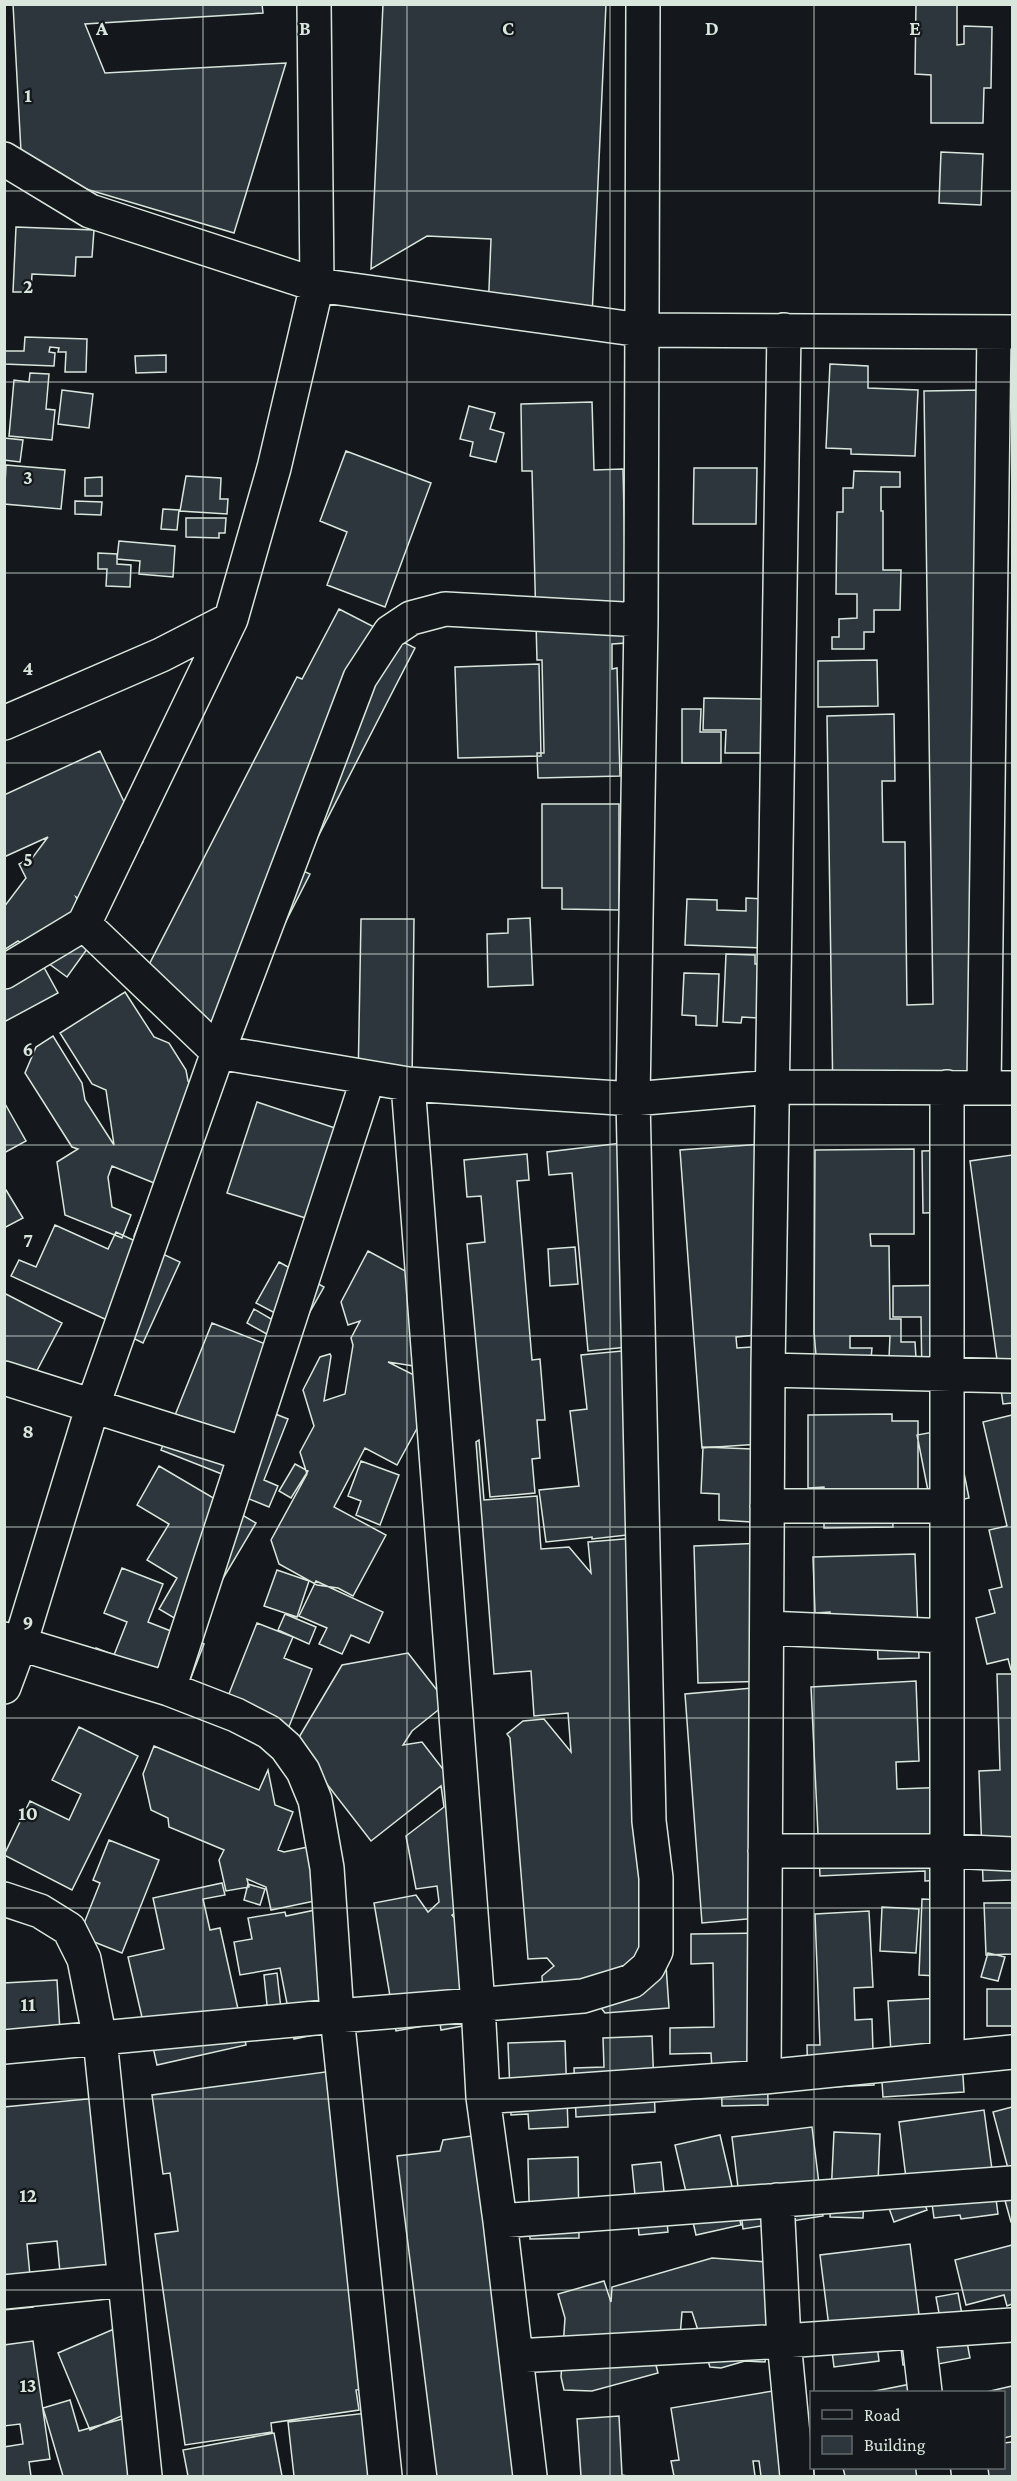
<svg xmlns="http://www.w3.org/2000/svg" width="1017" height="2481" font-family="'Crimson Pro',serif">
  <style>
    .building { fill: #2c363c; stroke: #d8e6dc; stroke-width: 1.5 }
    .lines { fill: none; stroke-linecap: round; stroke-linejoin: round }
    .minor-casing { stroke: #d8e6dc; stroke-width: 36 }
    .minor { stroke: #14181c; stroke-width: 33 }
    .grid { fill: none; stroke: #d8e6dc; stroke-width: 1.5; stroke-opacity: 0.55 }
    .grid-label { font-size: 20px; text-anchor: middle; font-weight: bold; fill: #d8e6dc; stroke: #14181c; stroke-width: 4.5; stroke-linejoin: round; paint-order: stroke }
  </style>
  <rect width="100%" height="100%" fill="#14181c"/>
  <!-- building -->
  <path class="building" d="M13 4H262L263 13 85 24 105 73 286 63 234 233 22 170Z
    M383 4H606L592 317 488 313 491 239 427 236 371 269Z
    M916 4H957V45L964 44V26L992 27 991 88H984L983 123H931V75L915 74Z
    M941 152 983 154 981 205 939 203Z
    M16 227 94 230 92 257H76L75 276 32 274 31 292H13Z
    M25 337 87 339 86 372H65L66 352H58L59 348 50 347 49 352 55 353 54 366 4 364V351H24Z
    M166 355V372L136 373 135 356Z
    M830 364 868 366V388L918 390 915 456 851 454V449L826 448Z
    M30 373 49 374 46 409 55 410 52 440 9 436 14 380 29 382Z
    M62 390 93 394 89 428 58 424Z
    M984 390 993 1103 833 1100 827 716 894 714 895 781H882L883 842H905L907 1005 933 1004 924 391Z
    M592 402 594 470 623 469 627 643 612 644V669L617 668 620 776 538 778 537 753H544L542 660H537L532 471H522L521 404Z
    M469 406 495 413 490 429 504 433 496 462 470 456 473 442 460 439Z
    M4 438 23 440 20 462 4 460Z
    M346 451 431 483 385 607 327 585 347 532 320 521Z
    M6 465 65 470 61 509 4 504Z
    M694 468H757L756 524H693Z
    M854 471 900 472V487H881V511H883V570H901L900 610H874V632H864V649H832V637H839V619L857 618V594H836L837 512H843V488H853Z
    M186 476 221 478 220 499H228L227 514 180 511Z
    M102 477V496H85V478Z
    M75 501 102 502 101 515 75 514Z
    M163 509 179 510 177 530 161 529Z
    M186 518H226L225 533H219V538L186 537Z
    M119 541 175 546 173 577 139 574 140 561 117 559Z
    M98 553 117 554V564L131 565 130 587 106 586 107 569H98Z
    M339 609 415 648 301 870 310 874 228 1035 137 988 297 677 302 679Z
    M877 660 878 706 818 707V661Z
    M539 664 541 756 458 758 455 667Z
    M704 698 763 699 762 753H725L726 730H703Z
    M682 709H701L700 732H721V763H682Z
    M100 751 143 842 94 910 76 897 95 938 67 977 18 941 4 950V907L26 878 19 864 33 857 48 837 4 857V795Z
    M542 804H619V910L562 909V888H542Z
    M746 898 766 899 764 948 685 945 687 899 717 900V910L746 911Z
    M530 918 533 985 488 987 487 934 508 933V919Z
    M361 919H414L412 1084 358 1083Z
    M29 940 58 993 4 1022V953Z
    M726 954 755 955V964H765L758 1018 742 1017 741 1023 723 1022Z
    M684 973 719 974 717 1026 696 1025V1016L682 1015Z
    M125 992 154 1037 169 1043 186 1070 188 1081 195 1092 155 1245 134 1236 144 1211 149 1207 159 1185 112 1166 108 1177 112 1207 131 1215 122 1238 65 1215 57 1162 78 1149 72 1147 25 1073 36 1047 53 1036 82 1083 85 1100 114 1145 106 1090 92 1084 60 1033Z
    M4 1102 26 1141 4 1153Z
    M257 1102 344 1131 315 1221 227 1193Z
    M630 1142 648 1345 588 1351 572 1173 549 1175 547 1152Z
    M763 1144 777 1333 736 1337 737 1348 769 1346 776 1443 702 1448 680 1150Z
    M914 1149V1234H870L871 1246H889L890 1319H901V1342H915L916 1358H889L890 1336H850V1348H872L870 1368 817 1367 814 1332 815 1150Z
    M959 1150 960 1212 923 1213 922 1151Z
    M527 1154 529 1180 517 1181 532 1360 540 1359 545 1420H537L540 1458 532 1459 535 1493 490 1497 467 1244 485 1242 481 1196 467 1197 464 1160Z
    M1012 1155V1403L1003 1404 970 1161Z
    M6 1190 23 1218 4 1228V1191Z
    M55 1225 108 1249 116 1232 180 1262 143 1343 118 1331 120 1326 11 1276 19 1260 36 1267Z
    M575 1247 578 1284 550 1286 548 1249Z
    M368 1251 409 1273 427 1368 388 1362 414 1375 426 1412 397 1465 365 1448 334 1507 386 1535 353 1596 338 1588 317 1585 279 1564 271 1540 307 1474 300 1452 314 1426 303 1390 320 1357 330 1354 331 1356 324 1401 345 1394 353 1345 351 1338 360 1321 348 1325 341 1302Z
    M279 1262 324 1287 290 1347 247 1323 254 1309 271 1319 275 1313 256 1303Z
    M959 1285 960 1379 922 1380 921 1317H893V1286Z
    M4 1293 62 1323 23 1397 4 1387Z
    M212 1323 273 1347 250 1404 288 1419 264 1480 278 1486 269 1507 237 1494 242 1482 161 1450Z
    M632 1350 653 1532 592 1539V1537L546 1542 539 1490 579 1486 570 1411 587 1409 581 1355Z
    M892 1414V1421H918V1505H892L893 1527 824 1528V1487L808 1488V1415Z
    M1012 1415V1670H1011L1008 1659 987 1664 976 1618 995 1613 989 1590 1002 1587 989 1530 1007 1526 983 1422Z
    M955 1428 969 1498 931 1506 917 1435Z
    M479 1440 484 1500 537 1496 541 1549 569 1547 591 1573 588 1542 636 1538 669 2008 605 2013 598 2004 587 2012 544 2015 542 1976 554 1966 547 1958 528 1959 510 1738 507 1734 523 1721 544 1719 571 1752 568 1713 534 1716 531 1671 494 1674 476 1442Z
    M703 1447 780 1450 767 1523 719 1520V1494L701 1493Z
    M361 1461 399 1475 380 1525 356 1515 361 1501 348 1496Z
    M295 1464 308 1471 291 1498 279 1491Z
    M159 1466 256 1523 193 1629 159 1609 177 1578 147 1560 169 1524 137 1505Z
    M766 1543 770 1681 698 1683 694 1546Z
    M915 1554 919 1658 878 1659 877 1638 830 1640V1612L815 1613 813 1557Z
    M122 1568 163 1584 148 1622 204 1644 180 1706 86 1673 96 1648 114 1655 127 1622 104 1613Z
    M277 1570 309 1581 297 1617 264 1606Z
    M316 1581 383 1612 369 1643 351 1635 342 1654 319 1644 327 1628 299 1616Z
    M285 1614 316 1627 309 1644 278 1630Z
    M257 1623 293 1637 284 1658 312 1669 282 1744 219 1719Z
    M408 1653 447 1703 412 1731 403 1745 422 1742 456 1786 475 1897 452 1915 461 1926 474 2024 441 2030 440 2023 396 2031 374 1903 416 1895 428 1912 439 1902 437 1886 416 1889 406 1836 444 1807 441 1786 371 1841 316 1770 289 1754 342 1665Z
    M997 1674H1012V1880L983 1881 979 1771 1000 1770Z
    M916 1681 919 1761 896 1762 897 1789 951 1787 963 1879 925 1881V1871L820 1876 811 1687Z
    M765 1687 771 1917 702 1923 685 1694Z
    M79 1727 138 1756 72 1890 4 1855 30 1801 69 1820 81 1794 52 1780Z
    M154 1746 259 1790 268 1770 275 1805 293 1812 278 1850 284 1852 322 1844 334 1897 271 1910 266 1887 247 1879 249 1887 226 1891 219 1860 224 1850 169 1827 168 1818 151 1810 143 1774Z
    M109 1840 159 1860 122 1953 79 1936 100 1883 93 1880Z
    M222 1883 225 1895 203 1899 210 1930 220 1928 246 2045 157 2065 148 2025 144 2026 128 1957 164 1949 153 1898Z
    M248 1884 265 1889 260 1905 244 1900Z
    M922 1899 962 1901 959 1977 919 1975Z
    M984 1903H1012V1954L986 1955Z
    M882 1907 919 1909 916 1953 880 1951Z
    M320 1909 342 2029 294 2039 280 1968 240 1975 234 1942 252 1939 248 1918 285 1912 286 1916Z
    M869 1911 873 1987 854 1988 855 2020 872 2019 874 2085 808 2088 807 2045H820L815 1914Z
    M765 1933 768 2105 722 2106 721 2070H712L711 2053 670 2054V2028L714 2027 713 1963 691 1964V1934Z
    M988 1953 1005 1957 998 1981 981 1977Z
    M277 1973 284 2036 251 2039 248 2008 267 2005 264 1975Z
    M57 1980 61 2049 4 2053V1983Z
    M987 1989H1012V2026H987Z
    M958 1997 964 2092 883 2097 880 2053H891L888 2001Z
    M652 2036 655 2112 576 2117 574 2068 604 2067 603 2038Z
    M565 2041 568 2127 529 2129 528 2114 511 2115 508 2043Z
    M340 2070 379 2386 356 2390 359 2410 271 2423 272 2432 185 2445 155 2234 178 2231 170 2173 163 2174 152 2095Z
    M108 2097 126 2297 63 2303 57 2241 27 2244 33 2307 4 2310V2107Z
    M1012 2107V2222H1011L999 2179 1010 2176 993 2112Z
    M984 2110 998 2214 961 2219 960 2215 934 2218 928 2175 906 2178 899 2122Z
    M812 2127 823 2216 743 2229 732 2137Z
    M834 2132 880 2134 878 2182 865 2181 863 2218 830 2217Z
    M486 2134 530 2476H437L397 2156 440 2151 443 2140Z
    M720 2135 741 2225 696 2235 675 2145Z
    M578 2157 579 2238 530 2239 528 2159Z
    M661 2162 668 2232 639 2235 632 2165Z
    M913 2174 927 2210 894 2222 881 2186Z
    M910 2244 925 2362 903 2365 897 2316 874 2319 879 2361 834 2367 820 2255Z
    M1012 2245V2304L1007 2306 1004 2295 966 2305 955 2260Z
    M712 2258 766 2262 792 2354 766 2352 765 2362 745 2361 721 2368 710 2367 692 2312H682L680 2337 649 2338 658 2373 592 2391 564 2390 561 2377 565 2318 558 2294 604 2281 611 2302 612 2287Z
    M958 2293 970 2358 933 2365 923 2316 939 2313 936 2297Z
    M114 2329 146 2405 90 2430 58 2353Z
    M33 2341 50 2459 29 2462 31 2476H4V2447L23 2444 20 2424 4 2426V2345Z
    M916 2383 918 2392H870Z
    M1012 2386V2436L1004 2438V2392H986Z
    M785 2389 799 2476H761L759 2461H753L755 2476H674L671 2461 679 2460 671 2408Z
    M70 2400 79 2431 122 2419 134 2459 147 2476H63L43 2408Z
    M376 2412 383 2476H294L288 2422Z
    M619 2416 622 2475 627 2476H581L577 2419Z
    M274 2433 282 2476H188L183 2450Z
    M1012 2442V2476H989L988 2468H1004V2443Z
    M843 2468H934L936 2476H845Z"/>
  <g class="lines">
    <defs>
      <path id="minor" d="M4 159 90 211 317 285 641 330 1012 332
        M4 723 161 655 231 619 274 468 317 285 314 4
        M84 924 218 1052 408 1084 633 1099 772 1087 1012 1088
        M4 972 84 924 231 619
        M408 1084 478 2005 483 2097 500 2221 530 2476
        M947 1087V2058
        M984 1088 994 332
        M768 1370 1012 1376
        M4 1378 245 1454
        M767 1506H946
        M767 1628 947 1636
        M4 1639 169 1689 236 1715 269 1732 286 1747 303 1771 315 1800 327 1868 337 2016 385 2476
        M4 1687 20 1644 93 1405 218 1052 360 678 390 632 411 618 445 609 641 620
        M169 1689 368 1078
        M765 1851H949L1012 1854
        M4 1899 40 1911 69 1929 84 1959 100 2039 145 2476
        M4 2047 337 2016 583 1996 632 1981 648 1967 656 1951V1878L649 1821 633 1099 641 620 643 4
        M764 2077 768 1370 784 330
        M483 2097 764 2077 1012 2052
        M777 2200 784 2341 797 2476
        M500 2221 1012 2183
        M4 2292 125 2280
        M918 2332 925 2392
        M516 2356 784 2341 1012 2325
        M933 2468 934 2476"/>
    </defs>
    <!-- minor casing -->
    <use href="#minor" class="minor-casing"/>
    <!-- minor -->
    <use href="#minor" class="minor"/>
  </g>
  <!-- grid -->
  <path class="grid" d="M203 4V2476M407 4V2476M610 4V2476M814 4V2392M4 191H1012M4 382H1012M4 573H1012M4 763H1012M4 954H1012M4 1145H1012M4 1336H1012M4 1527H1012M4 1718H1012M4 1908H1012M4 2099H1012M4 2290H1012M814 2468V2476"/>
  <g class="grid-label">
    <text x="102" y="35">A</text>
    <text x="305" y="35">B</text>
    <text x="508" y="35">C</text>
    <text x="712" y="35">D</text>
    <text x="915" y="35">E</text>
    <text x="28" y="102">1</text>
    <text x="28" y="293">2</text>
    <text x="28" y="484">3</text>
    <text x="28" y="675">4</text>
    <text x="28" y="866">5</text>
    <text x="28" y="1056">6</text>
    <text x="28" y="1247">7</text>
    <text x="28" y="1438">8</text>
    <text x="28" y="1629">9</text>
    <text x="28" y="1820">10</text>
    <text x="28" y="2011">11</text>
    <text x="28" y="2202">12</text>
    <text x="28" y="2392">13</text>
  </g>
  <!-- border -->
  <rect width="1017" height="2481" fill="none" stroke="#d8e6dc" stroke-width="12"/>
  <!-- legend -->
  <rect x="810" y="2391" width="195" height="78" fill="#14181c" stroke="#626a69" stroke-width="1.5"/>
  <rect x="822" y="2410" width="30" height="9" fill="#14181c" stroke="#626a69" stroke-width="1.5"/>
  <text x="864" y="2421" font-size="18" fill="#d8e6dc">Road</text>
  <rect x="822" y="2436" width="30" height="18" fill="#2c363c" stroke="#626a69" stroke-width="1.5"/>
  <text x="864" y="2451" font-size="18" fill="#d8e6dc">Building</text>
</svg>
